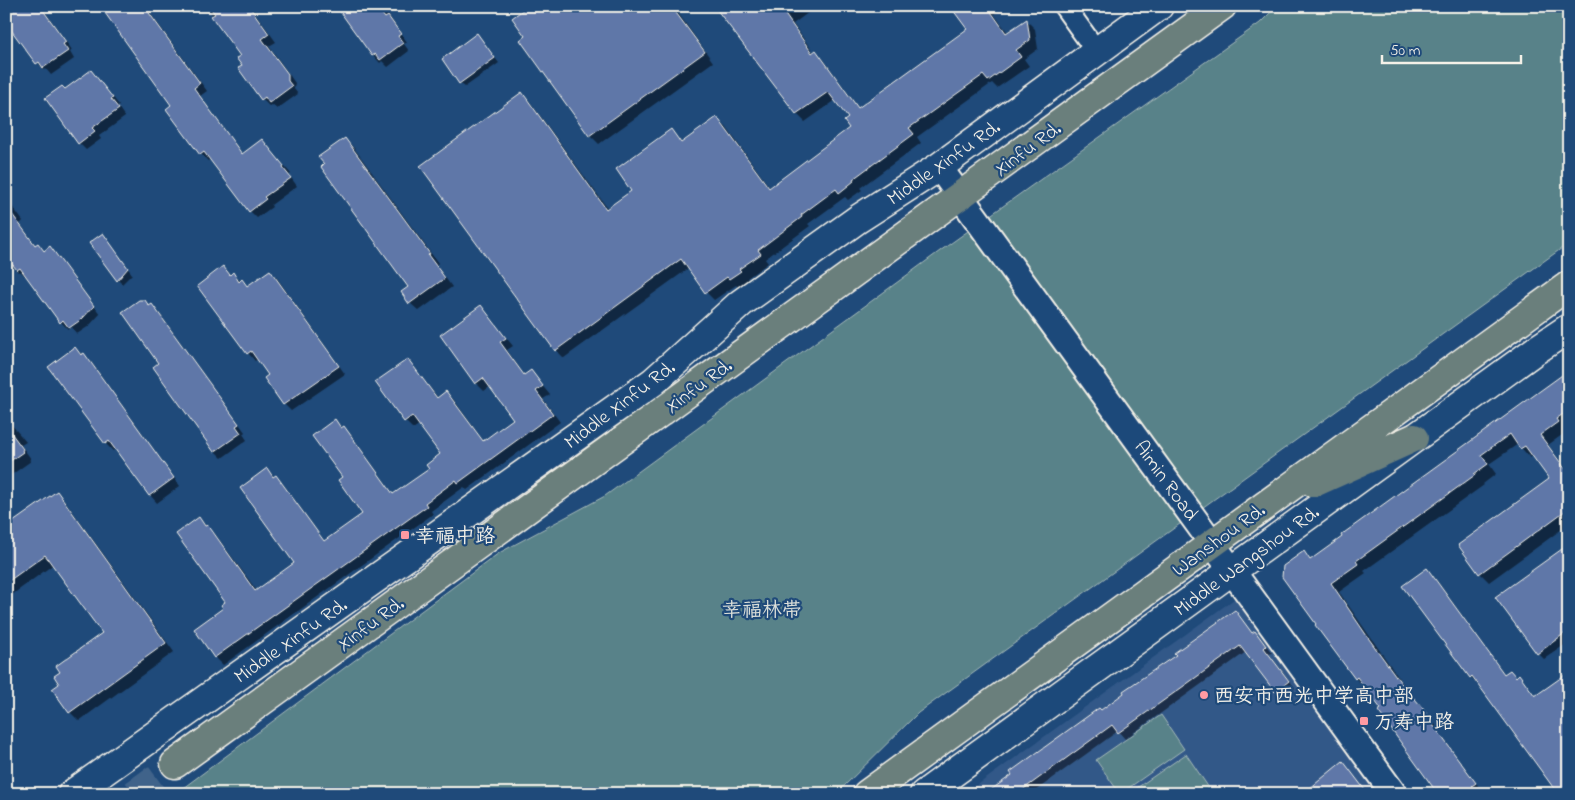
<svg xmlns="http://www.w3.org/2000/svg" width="1575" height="800" font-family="'Indie Flower','LXGW WenKai TC',sans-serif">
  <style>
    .built { fill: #325888 }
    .green { fill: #588289; stroke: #a6bab8 }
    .shadow { fill: #0007 }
    .building { fill: #5e77a8; stroke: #f4f1e8 }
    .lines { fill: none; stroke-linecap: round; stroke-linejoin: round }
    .primary-tunnel { stroke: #3f638a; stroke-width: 28; stroke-dasharray: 28 14; stroke-linecap: butt }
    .minor-casing { stroke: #f4f1e8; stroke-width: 24 }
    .tertiary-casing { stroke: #f4f1e8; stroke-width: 29 }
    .secondary-casing { stroke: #f4f1e8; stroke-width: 31 }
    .primary-casing { stroke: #f4f1e8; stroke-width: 31 }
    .minor { stroke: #1f4a7a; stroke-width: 20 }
    .tertiary { stroke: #1f4a7a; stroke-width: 25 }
    .secondary { stroke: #1f4a7a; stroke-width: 28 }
    .primary { stroke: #6b7f7c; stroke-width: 28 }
    .poi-dot { fill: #ff9aa2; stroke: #1f4a7a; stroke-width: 2 }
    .labels { text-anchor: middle; stroke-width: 4.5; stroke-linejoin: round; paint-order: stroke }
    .street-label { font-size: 20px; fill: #f4f1e8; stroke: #1f4a7a }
    .poi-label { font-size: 20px; fill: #f4f1e8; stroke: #1f4a7a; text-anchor: start }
    .park-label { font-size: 20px; fill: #dde0da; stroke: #1f4a7a }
  </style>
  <rect width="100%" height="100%" fill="#1f4a7a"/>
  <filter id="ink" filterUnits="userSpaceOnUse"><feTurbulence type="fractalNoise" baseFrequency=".02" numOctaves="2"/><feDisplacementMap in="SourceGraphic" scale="10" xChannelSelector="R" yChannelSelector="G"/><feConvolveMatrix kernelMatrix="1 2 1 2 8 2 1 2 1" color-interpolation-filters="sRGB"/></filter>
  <g filter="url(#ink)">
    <!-- built -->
    <path class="built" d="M1237 597 1378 794H965Z"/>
    <!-- green -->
    <path class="green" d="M1277 6H1569V243L918 713 836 794H175L499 553 605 496 940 251 1260 23Z
      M1161 715 1184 749 1120 794 1096 760Z
      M1186 754 1209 788 1201 794H1128Z"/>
    <!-- shadow -->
    <path class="shadow" d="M6 6H41L72 50 70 52 74 59 51 75 46 69 44 70 6 24Z
      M101 6H145L207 91 200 96 243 155 262 141 291 174 289 175 297 186 271 205 272 207 257 218 250 211 211 159 208 161 201 154 173 105Z
      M206 6H250L276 42 269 46 295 83 294 89 298 94 277 109 272 105 269 106 262 99 240 68 243 66 242 56Z
      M337 6H382L407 42 404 44 409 51 388 67 382 61 380 63 373 55Z
      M462 6H472L466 10Z
      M531 6H673L713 62 599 144 590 135Z
      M716 6H817L793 24 814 53 816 52 824 60 859 109 969 29 955 6H1005L994 14 1008 33 1027 21 1035 29 1038 49 1024 59 1029 66 997 88 992 83 917 137 921 143 860 188 862 190 848 200 845 197 808 224 810 226 765 259 768 263 747 278 749 280 738 287 736 285 714 300 706 292 689 268 564 358 556 350 522 93 530 102 608 209 633 191 671 131 683 144 717 119 726 127 770 188 851 129 850 118 836 100 805 122 797 114 766 72 757 63Z
      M477 35 499 63 465 87 460 83Z
      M98 79 119 105 118 107 125 117 99 136 101 139 86 150 79 143 65 90Z
      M345 139 354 148 438 263 436 265 452 287 419 311 410 303 409 287 325 165Z
      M6 198 23 221 20 224 36 246 38 244 45 252 57 255 100 314 89 326 77 334 71 327 68 329 61 322 27 275 25 276 20 271 18 272 6 259Z
      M107 239 132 274 122 284 118 280Z
      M223 267 231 275 232 274 248 287 270 271 277 278 345 374 291 411 284 404 270 375 258 359 255 361 248 353 199 286Z
      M152 305 159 313 245 432 243 434 247 440 222 458 215 451 160 363 150 307Z
      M481 307 513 346 507 350 525 376 531 372 550 395 543 399 560 422 467 490 464 487 431 511 433 514 223 665 215 657 195 629 225 608 226 603 199 519 215 534 257 591 296 563 267 470 283 484 325 542 364 514 344 478 335 421 351 435 394 495 430 470 442 455 420 424 413 429 405 421 377 382 408 360 438 398 446 393 454 400 484 442 515 419 491 386 484 391 476 383 442 336Z
      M75 348 91 362 180 486 157 503 150 495 116 448 113 451 106 444 49 367Z
      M1569 371V430L1548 445 1566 469 1569 467V524L1489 582 1480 573 1551 480 1533 455 1530 458 1518 444 1489 464 1496 474 1483 484 1484 485 1364 571 1366 573 1339 592 1410 694 1430 717 1439 730 1438 731 1484 794H1439L1380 712 1383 709 1366 686 1365 687 1355 678 1304 553 1311 560Z
      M6 418 26 442 21 445 31 459 29 460 31 461 7 478Z
      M56 492 65 501 174 652 79 721 70 712 53 689 61 684 104 633 54 564 9 597 6 594V529Z
      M1569 545V642L1544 659 1538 653Z
      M1427 570 1434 577 1505 675 1517 678 1519 676 1536 697 1478 684 1471 677 1457 660Z
      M1235 612 1253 634 1255 633 1261 639 1272 653 1269 654 1295 688 1282 698 1246 652 1125 739 1118 731 1031 794H987Z"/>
    <!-- building -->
    <path class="building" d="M6 6H40L66 42 63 44 68 51 43 68 39 62 36 64 6 23Z
      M100 6H144L200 83 194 88 242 154 262 139 284 166 283 168 291 178 264 197 266 199 249 212 204 152 200 155 166 109 171 105Z
      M209 6H249L269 34 262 39 288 74V81L292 86 269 103 265 97 261 100 238 68 242 66 236 58 240 56 211 16 215 14Z
      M336 6H376L385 18 388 16 401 34 398 36 403 43 380 60 375 54 372 56Z
      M528 6H671L705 52 589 136 520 40 525 36 512 18Z
      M714 6H779L812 53 816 50 858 108 967 29 950 6H987L1006 33 1027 19 1030 40 1016 50 1021 57 988 81 983 75 909 128 914 134 853 179 854 181 839 193 836 189 801 215 802 217 758 250 761 254 739 269 741 271 729 279 727 277 705 293 681 259 555 351 420 166 522 92 606 209 631 191 616 169 671 129 681 143 717 117 769 188 849 128 844 121 848 118 828 92 796 114Z
      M477 33 495 58 459 84 442 59Z
      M91 70 113 98 111 99 119 109 92 128 95 131 78 144 45 98 62 86 65 89Z
      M345 138 430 254 428 255 445 278 409 304 401 292 408 287 321 167 324 164 318 157Z
      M6 206 35 245 38 243 44 251 50 246 94 306 82 319 69 328 63 320 60 323 20 268 17 270 12 264 6 268Z
      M103 233 128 268 117 281 89 243Z
      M223 266 230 275 233 272 239 282 242 279 247 286 270 270 339 366 283 405 264 378 268 375 251 351 247 354 197 286Z
      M139 300H145L149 306 152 304 239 424 236 426 241 433 214 452 153 367 158 363 122 312Z
      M481 305 506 338 500 342 524 375 531 370 543 386 536 391 553 414 458 483 456 480 425 503 427 506 214 658 194 629 223 608 221 605 225 602 176 534 199 517 205 526 208 525 255 591 294 563 240 488 267 468 273 477 276 475 324 541 362 514 338 480 342 477 312 436 335 419 341 428 344 426 393 494 429 469 426 465 440 454 412 416 404 422 375 382 408 359 437 398 446 391 483 441 513 419 483 378 475 384 440 335Z
      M75 347 81 355 84 353 174 478 149 496 109 441 105 444 48 367Z
      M1569 370V410L1556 419 1558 422 1540 435 1569 474V508L1479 574 1458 545 1549 479 1525 446 1520 449 1510 434 1481 455 1488 464 1474 474 1475 475 1356 561 1358 564 1331 583 1369 639 1401 683 1421 706 1431 720 1430 721 1476 783 1472 786 1478 794H1442L1438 788 1435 790 1378 711 1381 709 1357 677 1355 679 1315 625 1316 624 1282 577 1283 566 1304 551 1310 560 1342 537 1341 535Z
      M6 426 23 449 22 451 23 452 6 464Z
      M57 491 166 643 69 713 52 689 59 684 54 676 60 672 56 666 102 633 45 555 6 583V527Z
      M1569 544V630L1537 654 1495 597Z
      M1427 568 1504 674 1510 670 1516 677 1519 674 1535 696 1569 672V794H1558L1472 676 1470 678 1402 586Z
      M1235 610 1252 633 1255 631 1266 646 1264 648 1289 681 1275 692 1240 646 1118 733 1112 725 1017 794H985L1012 775 1010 772 1099 708 1101 710 1124 693 1123 691 1176 655 1174 653Z
      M1343 761 1368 794H1303Z"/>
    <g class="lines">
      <!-- primary-tunnel -->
      <path class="primary-tunnel" d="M134 794 175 764"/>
      <defs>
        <path id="minor" d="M1064 6 1097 52"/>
        <path id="tertiary" d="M939 167 1394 794"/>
        <path id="secondary" d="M72 794 653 382 741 303 858 219 939 167 1159 6
          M924 794 1536 350 1569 328"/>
        <path id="primary" d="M1314 483 1414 438
          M175 764 1222 6
          M867 794 1569 285"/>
      </defs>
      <!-- minor casing -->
      <use href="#minor" class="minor-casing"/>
      <!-- tertiary casing -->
      <use href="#tertiary" class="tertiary-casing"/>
      <!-- secondary casing -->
      <use href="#secondary" class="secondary-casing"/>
      <!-- primary casing -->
      <use href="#primary" class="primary-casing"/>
      <!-- minor -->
      <use href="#minor" class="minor"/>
      <!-- tertiary -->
      <use href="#tertiary" class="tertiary"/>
      <!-- secondary -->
      <use href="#secondary" class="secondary"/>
      <!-- primary -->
      <use href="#primary" class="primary"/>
    </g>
  </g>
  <!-- markers -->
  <g class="poi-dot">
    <rect x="400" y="530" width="10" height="10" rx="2.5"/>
    <circle cx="1204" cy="695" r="5"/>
    <rect x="1359" y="716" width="10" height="10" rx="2.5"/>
  </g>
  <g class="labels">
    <!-- street labels -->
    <g class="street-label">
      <text transform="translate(1027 148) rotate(-36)" y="7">Xinfu Rd.</text>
      <text transform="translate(943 162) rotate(-35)" y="7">Middle Xinfu Rd.</text>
      <text transform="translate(698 385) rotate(-36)" y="7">Xinfu Rd.</text>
      <text transform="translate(619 404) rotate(-37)" y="7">Middle Xinfu Rd.</text>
      <text transform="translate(1167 480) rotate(54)" y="7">Aimin Road</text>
      <text transform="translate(1218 539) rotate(-36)" y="7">Wanshou Rd.</text>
      <text transform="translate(1246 560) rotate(-36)" y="7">Middle Wangshou Rd.</text>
      <text transform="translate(370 623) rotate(-36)" y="7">Xinfu Rd.</text>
      <text transform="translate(290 640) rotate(-35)" y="7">Middle Xinfu Rd.</text>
    </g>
    <!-- poi labels -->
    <g class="poi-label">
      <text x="415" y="542">幸福中路</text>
      <text x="1214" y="702">西安市西光中学高中部</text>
      <text x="1374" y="728">万寿中路</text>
    </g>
    <!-- park labels -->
    <g class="park-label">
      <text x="762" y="616">幸福林带</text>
    </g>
  </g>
  <!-- margin -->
  <rect width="1575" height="800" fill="none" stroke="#1f4a7a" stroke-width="25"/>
  <rect x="12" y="12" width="1550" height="775" fill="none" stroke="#f4f1e8" stroke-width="2" filter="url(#ink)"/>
  <!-- scale -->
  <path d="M1382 55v8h139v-8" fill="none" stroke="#f4f1e8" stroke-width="2.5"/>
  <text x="1390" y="55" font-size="15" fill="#f4f1e8" stroke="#1f4a7a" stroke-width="4" paint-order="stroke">50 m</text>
</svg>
